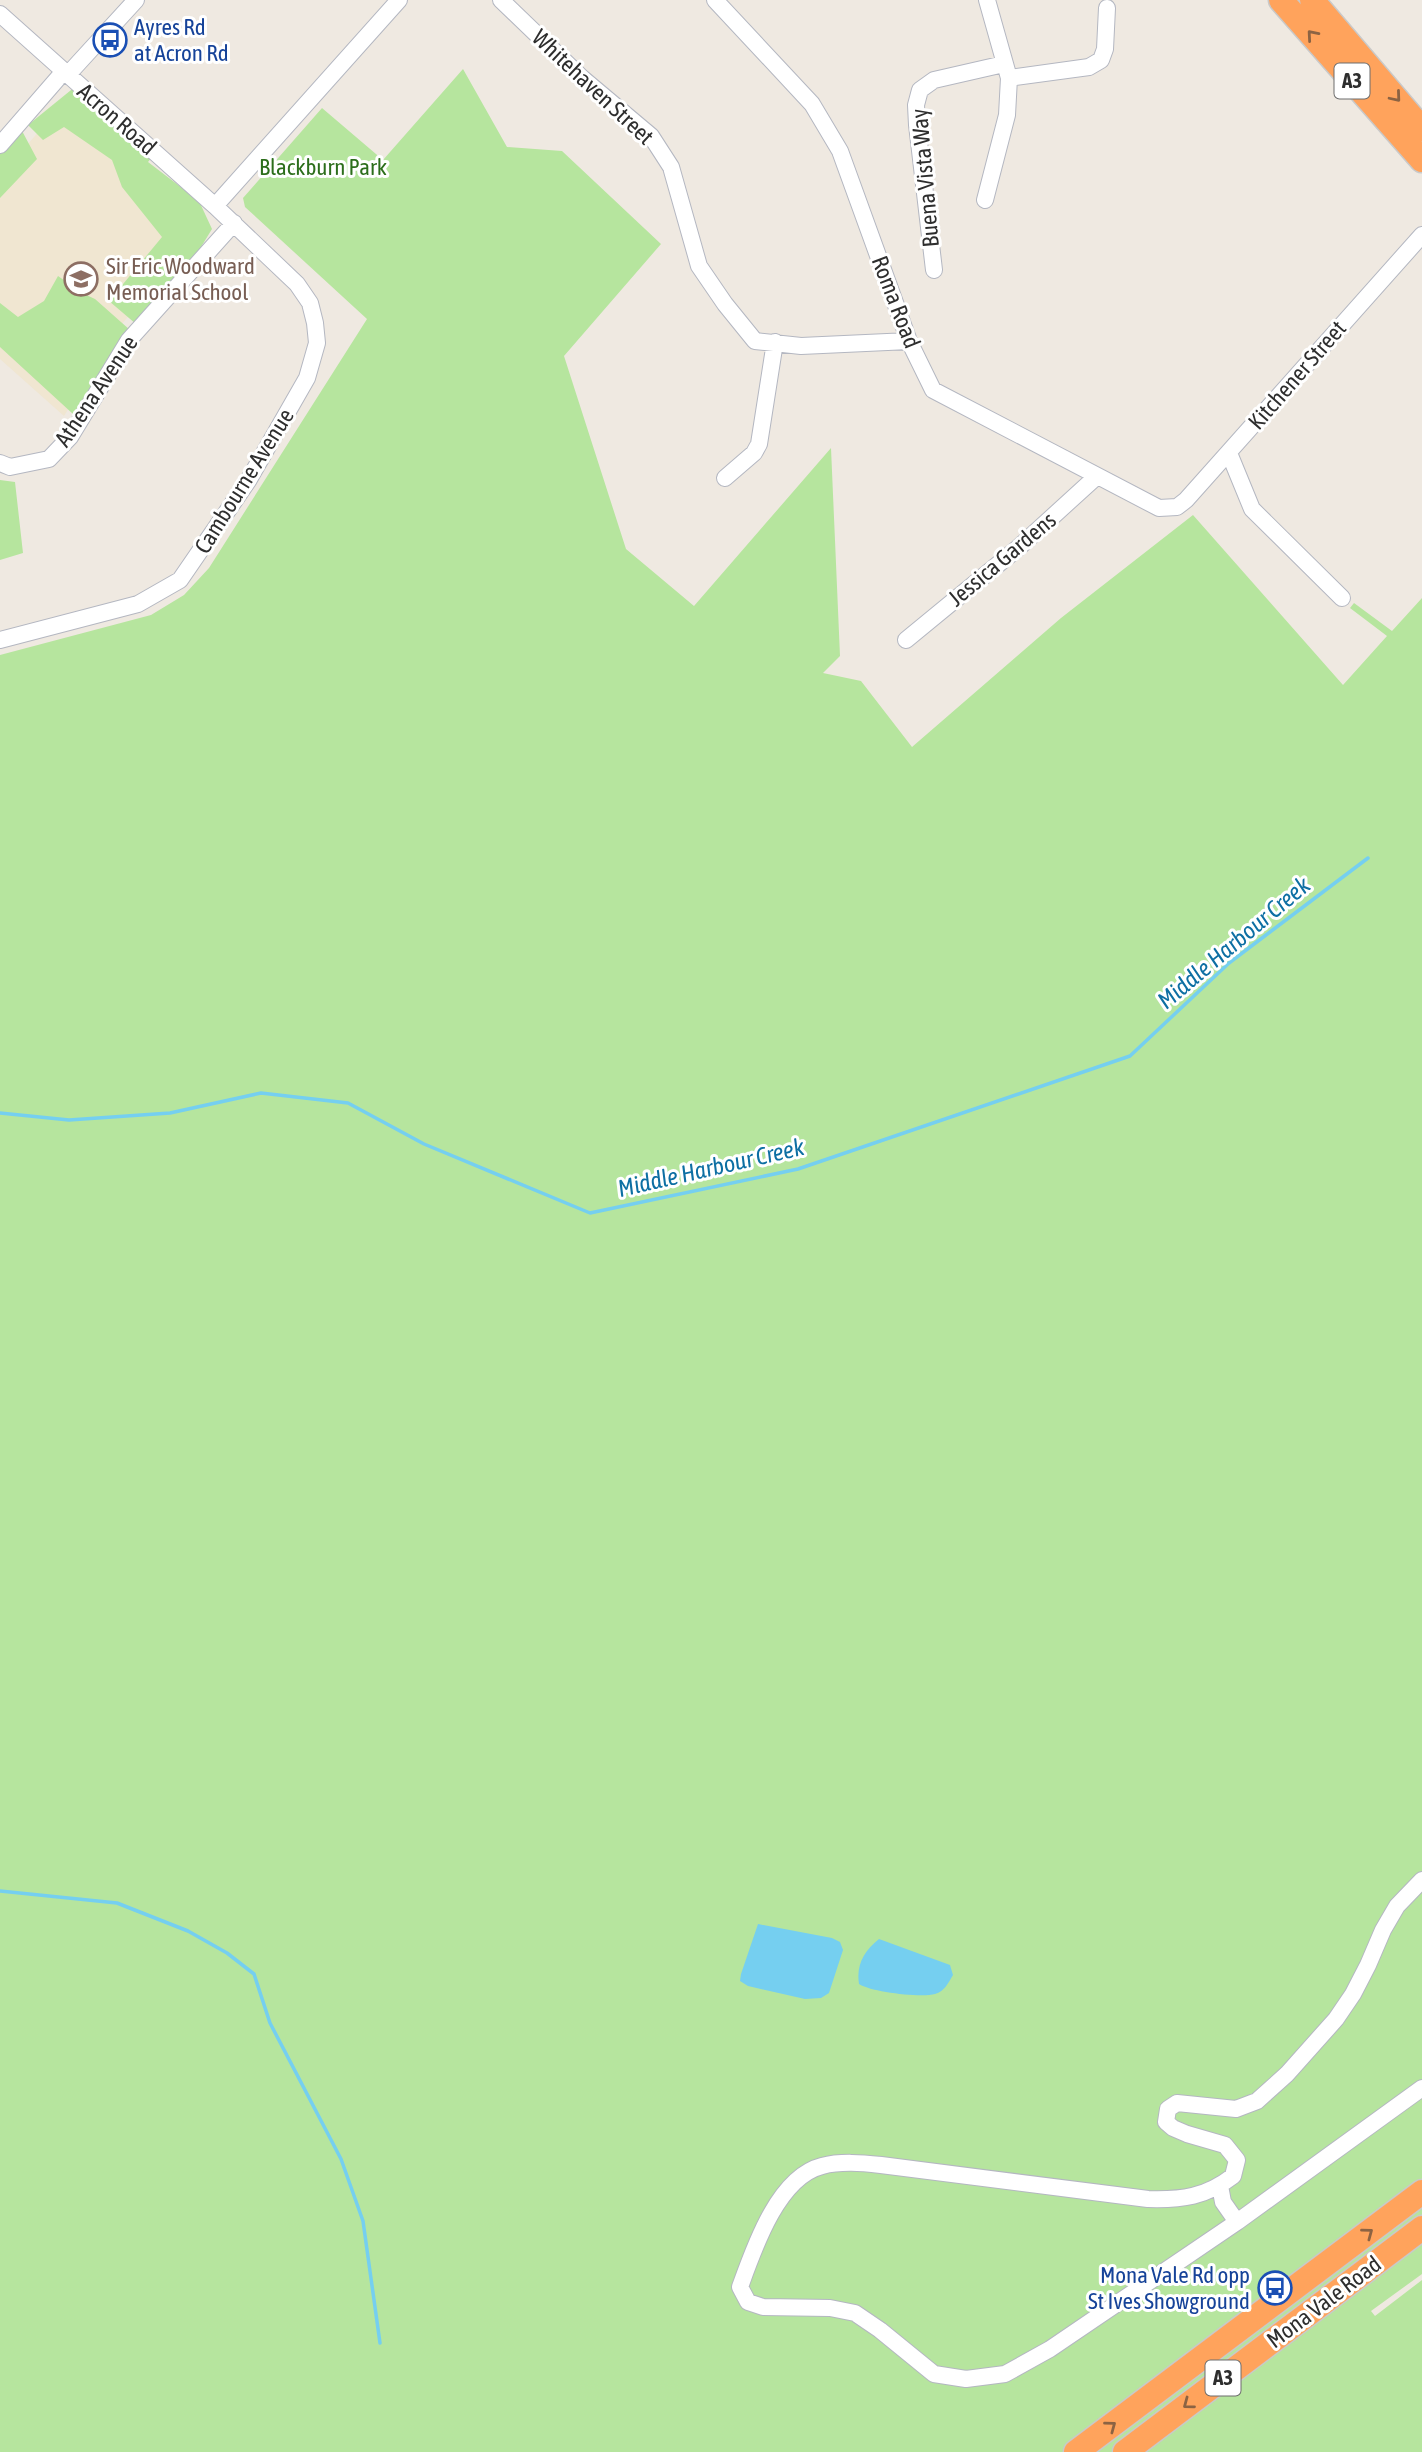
<svg xmlns="http://www.w3.org/2000/svg" width="1422" height="2452" font-family="'Asap Condensed',sans-serif">
  <style>
    .education { fill: #f0e6d1 }
    .green { fill: #b6e59e }
    .water { fill: #75cff0 }
    .lines { fill: none; stroke-linecap: round; stroke-linejoin: round }
    .stream { stroke: #75cff0; stroke-width: 3.5 }
    .minor-casing { stroke: #b4b7c1; stroke-width: 18 }
    .highway-casing { stroke: #c9c9c9; stroke-width: 27 }
    .minor { stroke: #fff; stroke-width: 16 }
    .highway { stroke: #ffa35c; stroke-width: 24 }
    .oneway { stroke: #8c6343 }
    .labels { text-anchor: middle; stroke-width: 6; stroke-linejoin: round; paint-order: stroke }
    .shield { fill: #fff; stroke: #6d6d6d; stroke-width: 2 }
    .shield-label { font-size: 21px; font-weight: bold; fill: #2e2e2e }
    .transit-label { font-size: 23px; fill: #164399; stroke: #fff; text-anchor: start }
    .street-label { font-size: 23px; fill: #2e2e2e; stroke: #fff }
    .park-label { font-size: 23px; fill: #2c6e1b; stroke: #fff }
    .education-label { font-size: 23px; fill: #785e54; stroke: #fff; text-anchor: start }
    .water-label { font-size: 24px; font-style: italic; fill: #0d6fa3; stroke: #fff }
  </style>
  <rect width="100%" height="100%" fill="#efe9e1"/>
  <!-- education -->
  <path class="education" d="M62 105 204 231 119 327 64 416 0 359V176Z"/>
  <!-- green -->
  <path class="green" d="M463 69 507 147 562 151 661 244 564 356 626 549 694 606 831 448 840 656 823 673 861 681 912 747 1061 618 1193 515 1343 685 1387 636 1350 608 1354 603 1392 631 1422 598V2274L1371 2311 1375 2316 1422 2280V2452H0V655L151 615 184 595 209 568 367 319 245 207 243 198 322 108 383 160Z
    M76 86 152 157 148 162 199 201 212 229 187 270 136 324 109 301 162 237 122 187 112 160 64 127 43 140 28 125Z
    M21 129 37 159 0 198V154Z
    M58 276 82 293 95 299 130 330 73 414 0 347V303L18 317 44 301Z
    M0 480 15 482 23 553 0 560Z"/>
  <!-- water -->
  <path class="water" d="M758 1924 832 1938 840 1942 843 1950 829 1993 821 1998 805 1999 748 1986 740 1981 741 1974Z
    M879 1939 950 1965 953 1975C948 1983 945 1991 935 1994 921 1998 871 1992 859 1984 856 1965 864 1951 879 1939Z"/>
  <g class="lines">
    <!-- stream -->
    <path class="stream" d="M0 1113 69 1120 170 1113 261 1093 348 1103 424 1144 590 1213 798 1169 1130 1056 1229 963 1368 858
      M0 1891 117 1903 188 1931 227 1953 254 1974 270 2023 341 2159 363 2221 380 2343"/>
    <defs>
      <path id="minor" d="M501 0 582 78 651 136 671 167 699 266 725 304 755 341 801 346 909 341
        M715 0 812 104 840 151 909 341 933 390 1159 508 1177 507 1186 500 1422 235
        M0 14 215 206 297 284 310 303 315 323 317 343 307 378 248 481 180 580 138 604 0 640
        M1009 78 1089 67 1101 60 1105 49 1107 8
        M0 145 59 77 72 70 136 0
        M985 200 1007 115 1009 78 987 0
        M215 206 399 0
        M934 270 917 125 916 105 920 90 934 80 1004 64
        M1229 453 1252 509 1342 598
        M0 463 10 467 49 459 70 437 129 340 234 223
        M725 478 754 453 759 444 775 342
        M906 640 1018 548 1096 477
        M1422 1880 1397 1906 1383 1930 1368 1965 1353 1994 1336 2019 1287 2074 1257 2101 1236 2109 1177 2103 1168 2109 1166 2122 1173 2128 1187 2134 1225 2145 1237 2160 1233 2176C1206 2197 1182 2200 1148 2199L881 2165C862 2163 841 2161 822 2166 778 2177 754 2248 740 2287L748 2302 763 2307 830 2308 855 2313 880 2330 934 2374 966 2379 1005 2374 1050 2349 1237 2222 1422 2088
        M1220 2186 1223 2202 1237 2222"/>
      <path id="highway" d="M1281 0 1422 160
        M1312 0 1422 129
        M1076 2452 1422 2192
        M1125 2452 1422 2228"/>
    </defs>
    <!-- minor casing -->
    <use href="#minor" class="minor-casing"/>
    <!-- highway casing -->
    <use href="#highway" class="highway-casing"/>
    <!-- minor -->
    <use href="#minor" class="minor"/>
    <!-- highway -->
    <use href="#highway" class="highway"/>
  </g>
  <!-- one-way arrows -->
  <defs><path id="oneway-chevron" d="M-2-3.5L2.5 0L-2 3.5" fill="none" stroke-width="1.6" stroke-linecap="round" stroke-linejoin="round" transform="scale(1.75)"/></defs>
  <g class="oneway">
    <use href="#oneway-chevron" transform="translate(1312 35) rotate(-131)"/>
    <use href="#oneway-chevron" transform="translate(1396 97) rotate(50)"/>
    <use href="#oneway-chevron" transform="translate(1368 2233) rotate(-37)"/>
    <use href="#oneway-chevron" transform="translate(1188 2404) rotate(143)"/>
    <use href="#oneway-chevron" transform="translate(1111 2426) rotate(-37)"/>
  </g>
  <!-- icons -->
  <defs>
    <symbol id="bus-ring" viewBox="-11 -11 22 22"><circle r="9.5" fill="#fff" stroke="#1a4fb4" stroke-width="1.5"/><path d="M-5-6H5V4H4V6H2V4H-2V6H-4V4H-5ZM-3.5-4V0h7V-4ZM-3.5 1.2v1.5H-2V1.2ZM2 1.2v1.5H3.5V1.2Z" fill="#1a4fb4"/></symbol>
    <symbol id="school-ring" viewBox="-11 -11 22 22"><circle r="9.5" fill="#fff" stroke="#8d6e63" stroke-width="1.5"/><path d="M0-5L7-2L0 1L-7-2ZM-4 1L0 2.5L4 1V4Q0 6-4 4Z" fill="#8d6e63"/></symbol>
  </defs>
  <g fill-rule="evenodd">
    <use href="#bus-ring" x="91" y="21" width="38" height="38"/>
    <use href="#school-ring" x="62" y="260" width="38" height="38"/>
    <use href="#bus-ring" x="1256" y="2269" width="38" height="38"/>
  </g>
  <g class="labels">
    <!-- shield labels -->
    <g class="shield">
      <rect x="1334.5" y="63.5" width="35" height="35" rx="5"/>
      <rect x="1205.5" y="2360.5" width="35" height="35" rx="5"/>
    </g>
    <g class="shield-label">
      <text x="1352" y="88">A3</text>
      <text x="1223" y="2385">A3</text>
    </g>
    <!-- transit labels -->
    <g class="transit-label">
      <text x="134" y="35">Ayres Rd<tspan x="134" dy="26">at Acron Rd</tspan></text>
      <text x="1250" y="2283" text-anchor="end">Mona Vale Rd opp<tspan x="1250" dy="26">St Ives Showground</tspan></text>
    </g>
    <!-- street labels -->
    <g class="street-label">
      <text transform="translate(593 87) rotate(43)" y="8">Whitehaven Street</text>
      <text transform="translate(117 119) rotate(41)" y="8">Acron Road</text>
      <text transform="translate(925 178) rotate(-95)" y="8">Buena Vista Way</text>
      <text transform="translate(896 302) rotate(69)" y="8">Roma Road</text>
      <text transform="translate(1297 375) rotate(-49)" y="8">Kitchener Street</text>
      <text transform="translate(96 391) rotate(-56)" y="8">Athena Avenue</text>
      <text transform="translate(244 481) rotate(-58)" y="8">Cambourne Avenue</text>
      <text transform="translate(1002 559) rotate(-40)" y="8">Jessica Gardens</text>
      <text transform="translate(1324 2302) rotate(-37)" y="8">Mona Vale Road</text>
    </g>
    <!-- park labels -->
    <g class="park-label">
      <text x="323" y="175">Blackburn Park</text>
    </g>
    <!-- education labels -->
    <g class="education-label">
      <text x="106" y="274">Sir Eric Woodward<tspan x="106" dy="26">Memorial School</tspan></text>
    </g>
    <!-- water labels -->
    <g class="water-label">
      <text transform="translate(1234 943) rotate(-40)" y="8">Middle Harbour Creek</text>
      <text transform="translate(711 1168) rotate(-13)" y="8">Middle Harbour Creek</text>
    </g>
  </g>
</svg>
